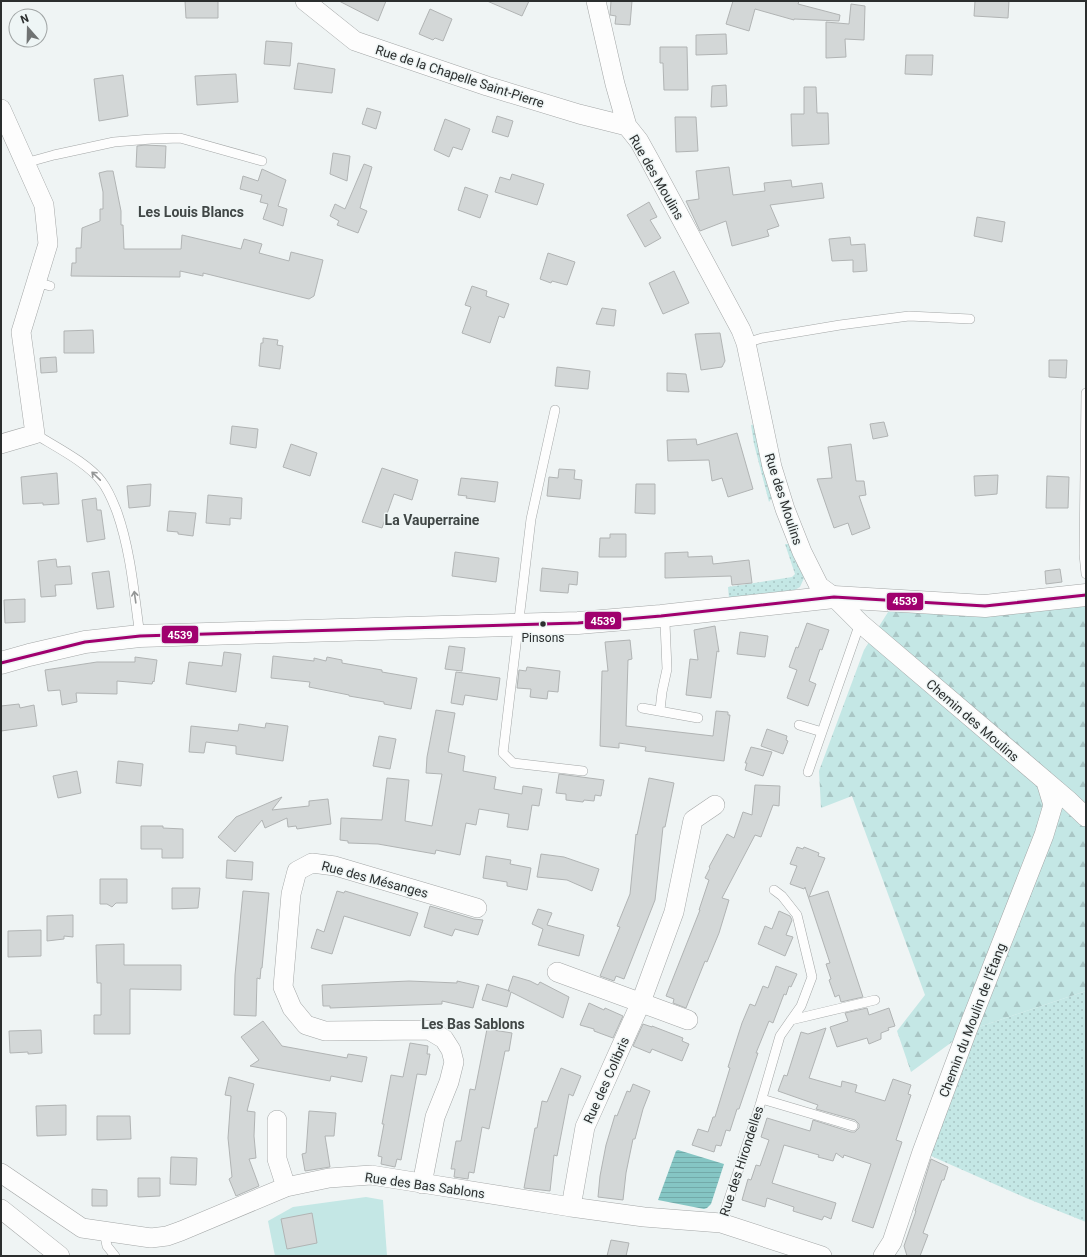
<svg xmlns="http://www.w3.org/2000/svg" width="1087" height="1257" font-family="Roboto,sans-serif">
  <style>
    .grass { fill: url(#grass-dots) }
    .forest { fill: url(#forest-firs) }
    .pitch { fill: #c4e7e5 }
    .water { fill: url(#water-rules) }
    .building { fill: #d3d7d7; stroke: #b1b4b4 }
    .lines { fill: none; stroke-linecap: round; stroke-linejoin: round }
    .service-casing { stroke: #a4a7a7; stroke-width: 10 }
    .minor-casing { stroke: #a4a7a7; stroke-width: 20 }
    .tertiary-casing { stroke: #a4a7a7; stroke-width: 23 }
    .service { stroke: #fdfdfd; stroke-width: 9 }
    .minor { stroke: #fdfdfd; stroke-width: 19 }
    .tertiary { stroke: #fdfdfd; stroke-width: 22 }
    .bus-1-casing { stroke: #eef5f5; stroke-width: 6 }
    .bus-1 { stroke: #a0006e; stroke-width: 3 }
    .oneway { stroke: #949696 }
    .bus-dot { fill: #2b2e2e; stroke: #eef5f5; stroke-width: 1.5 }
    .labels { text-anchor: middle; stroke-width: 3; stroke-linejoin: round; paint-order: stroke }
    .bus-label { font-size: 12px; fill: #2b2e2e; stroke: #eef5f5 }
    .street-label { font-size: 13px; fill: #2b2e2e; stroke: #eef5f5 }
    .neighbourhood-label { font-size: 14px; font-weight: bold; fill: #414746; stroke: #eef5f5 }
    .line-badge { stroke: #eef5f5; stroke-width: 1.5 }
    .badge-label { font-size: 11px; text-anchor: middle; font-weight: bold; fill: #fff }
  </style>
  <defs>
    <pattern id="grass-dots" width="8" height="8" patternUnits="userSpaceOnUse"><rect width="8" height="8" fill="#c4e7e5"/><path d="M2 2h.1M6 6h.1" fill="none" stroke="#a9c6c5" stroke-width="1.8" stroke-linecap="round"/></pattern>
    <pattern id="forest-firs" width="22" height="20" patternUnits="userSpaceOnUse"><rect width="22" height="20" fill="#c4e7e5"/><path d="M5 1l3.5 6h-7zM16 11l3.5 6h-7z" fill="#a9c6c5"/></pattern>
    <pattern id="water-rules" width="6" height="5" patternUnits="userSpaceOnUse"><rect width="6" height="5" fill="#85c6c4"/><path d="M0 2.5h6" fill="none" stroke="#73aaa9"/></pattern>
  </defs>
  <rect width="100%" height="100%" fill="#eff4f4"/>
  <!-- grass -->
  <path class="grass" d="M756 424 774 495 769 502 754 444 751 425Z
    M785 544H791L804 578 800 587 793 591 729 598 728 587 792 577 795 574Z
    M1086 991V1222L1026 1198 922 1152 967 1031Z"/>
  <!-- forest -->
  <path class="forest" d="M1086 606V991L967 1031 911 1072 897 1031 925 995 852 796 821 808 819 771 864 650 890 609 982 616Z"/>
  <!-- pitch -->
  <path class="pitch" d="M366 1197 383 1200 387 1256H275L268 1221 293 1207Z"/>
  <!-- water -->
  <path class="water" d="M678 1150 724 1164 711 1204 707 1208 704 1209 658 1200 676 1151Z"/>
  <!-- building -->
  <path class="building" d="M185 1H218V18H186Z
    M339 1H386L378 21Z
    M487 1H529L522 16Z
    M611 1H632L630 25 615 24 616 16 610 15Z
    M733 1H799L798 4 840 15 839 21 794 19V20L755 9 749 31 726 24Z
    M975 1H1009L1008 18 974 16Z
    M851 4 865 6 864 40 845 39 846 57 826 58V22L849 24Z
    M430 9 452 19 443 41 435 38 433 40 419 34Z
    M726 34 727 54 696 55V35Z
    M266 41 292 43 290 66 264 64Z
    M660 47H687L688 90H664L663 63H660Z
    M906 55H933L932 75 905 74Z
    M298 63 335 69 332 93 294 89Z
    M236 74 238 102 197 105 195 76Z
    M123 75 128 116 99 121 94 79Z
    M726 85 727 106 711 107 712 86Z
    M804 87H816L817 113H828L829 144 792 146 791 114H804Z
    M367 108 381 112 376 129 362 124Z
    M497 116 513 121 508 137 492 132Z
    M675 117H696L698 151 676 152Z
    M445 119 470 129 462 150 453 147 449 157 434 150Z
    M145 145 166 146 165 168 136 167 137 146Z
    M333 153 350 156 347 181 330 174Z
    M364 164 372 167 360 208 367 211 358 233 337 225 339 221 330 216 335 204 345 209Z
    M729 167 733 195 765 191 764 183 791 180 792 187 822 183 824 198 770 205 779 226 767 230 769 236 732 246 726 221 700 231 686 201 699 199 696 171Z
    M262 169 286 180 278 206 287 209 283 226 263 219 268 204 260 202 262 195 240 189 243 176 258 181Z
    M107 171H113L121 211V225H123L124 249H181L182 235 241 249 244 239 262 244 259 253 289 261 291 252 323 260 314 296 309 299 203 273V276L180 271V277L71 276 72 263H76V248H81L82 228 100 221V209H103V192L99 173Z
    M512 174 544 184 537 205 495 192 500 177 510 180Z
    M465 187 488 195 480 218 458 210Z
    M649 202 657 217 650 220 661 238 645 247 627 215Z
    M977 217 1005 222 1002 242 974 236Z
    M850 237 851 245 865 244 867 271 853 272V260L832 261 829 239Z
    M548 253 575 262 567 285 552 281 551 283 540 279Z
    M674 271 689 303 663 314 649 283Z
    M472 286 487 291 486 296 509 304 504 318 499 316 490 343 462 333 471 307 465 305Z
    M602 308 616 310 614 326 596 324Z
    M93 330 94 353H64V331Z
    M720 333 725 361 722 367 701 370 695 334Z
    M263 338 278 340 277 345 283 346 280 369 259 366 261 343H263Z
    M56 357 57 372 41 373 40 358Z
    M1049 360H1067L1066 378 1049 377Z
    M557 367 590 371 588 389 555 386Z
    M667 373 686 374 689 392 667 391Z
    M884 422 888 436 873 439 870 424Z
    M232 426 258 429 256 448 230 444Z
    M737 433 753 489 728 497 722 478 712 481 709 460 668 461 667 440 696 439 697 445Z
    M291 444 317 453 310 476 283 467Z
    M851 444 856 481H864L866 495 859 496 870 528 852 535 848 523 834 528 817 479 832 478 828 447Z
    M382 468 418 480 412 500 394 494 382 528 362 522Z
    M559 469 575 470 574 479 582 480 580 499 547 496 549 477 558 478Z
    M57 473 59 504 43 505V503L23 504 21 477Z
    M998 475 997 494 975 496 974 476Z
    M1047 476 1069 477 1068 508H1046Z
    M461 478 498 482 495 502 466 498 467 496 458 495Z
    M151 484 150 506 129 508 127 486Z
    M636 484H655V514L635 513Z
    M208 495 242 498 241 519 230 518V525L206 523Z
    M96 498 97 510H101L105 539 87 542 82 500Z
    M169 511 196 513 193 536 178 534V532L167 531Z
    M610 534H626V557H599L600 538H610Z
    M455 552 499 558 496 582 452 576Z
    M688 552V557L712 556 713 564 749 560 752 583 732 585 731 576 665 578V553Z
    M56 559 57 567 70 566 72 584 55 585 56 596 41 597 38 561Z
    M542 568 578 572 577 585 569 584 568 593 540 591Z
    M1060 569 1062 582 1046 584 1045 571Z
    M109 571 114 607 97 609 92 573Z
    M25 599V622L5 623 4 600Z
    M807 623 829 630 822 650 820 649 809 681 816 684 808 706 787 698 797 670 789 667 796 647 798 648Z
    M715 626 719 652 717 651 711 698 686 695 690 659 698 660 694 630Z
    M740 632 768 636 765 657 737 654Z
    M630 640 632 659 628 660 626 726 713 736 716 711 728 712V715H730L724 761 645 751 646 747 619 743V748L600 746 602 671H608L605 642Z
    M449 646 465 648 462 671 445 669Z
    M224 652 241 654 236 692 186 684 189 662 222 666Z
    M273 656 314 661V658L326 661 327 657 342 660V663L382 670V672L417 678 411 709 384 704V702L349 696V695L309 687 310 682 271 678Z
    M135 657 157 660 154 682 153 681 152 684 117 681V694L76 693 77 702 62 705 60 690 48 691 45 670 97 662H135Z
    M527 667 560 671 558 692 548 691 547 699 530 697 531 689 517 688 519 670 526 671Z
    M456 672 500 678 497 700 465 695 463 705 451 703Z
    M19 704 20 708 34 705 37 726 1 731V706Z
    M436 710 455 713 448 752 465 756 463 771 496 777 494 789 522 794 523 786 542 789 539 806 532 805 528 830 507 827 509 814 479 809 476 825 466 823 460 855 436 850 435 854 378 844 348 843V841L340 840 341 818 382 820 387 778 409 780 405 821 432 826 442 774 426 773 427 757Z
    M266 723 288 726 283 761 236 754V746L206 742 204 753 189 752 191 726 238 731 239 724 265 728Z
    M767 729 787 736 786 740 788 741 783 754 761 746Z
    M379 736 396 739 390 769 373 766Z
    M751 747 772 752 763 776 745 770 747 763H745Z
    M118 761 143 764 141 786 116 783Z
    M77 771 81 793 58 798 53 776Z
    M559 774 604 780 601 796 595 795 594 801 584 800 583 802 566 800V794L556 793Z
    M649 778 674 783 665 827H663L655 900 624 979 616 976 614 981 600 976 620 927 617 926 630 894 636 834 637 835Z
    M755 785 780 786 779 806 773 805 761 837 755 835 722 898 729 900 719 933 707 962 705 961 686 1008 673 1003 674 999 666 996 700 910H699L709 880 705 878 710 868 709 867 727 834 734 838 743 812 752 815Z
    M282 797 272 810 309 806V801L328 799 331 824 297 829 296 826 288 827 287 818 265 828 262 820 235 852 218 837 236 817Z
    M141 826H163V828L183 829V858H162V849H141Z
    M797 847 803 849 804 847 819 853 818 856 825 858 809 897 828 891 863 997 841 1002 839 995 835 997 829 980 831 979 826 964 830 963 805 887 804 889 790 884 797 866 790 864Z
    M541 854 564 857 599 869 592 891 567 880 537 877Z
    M486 856 511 860 510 864 531 868 527 890 507 886V882L483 878Z
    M227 860 253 862 252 880 226 878Z
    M100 879H127V903H116L112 907 107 904H100Z
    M172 888H200L198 908 172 909Z
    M243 891 269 893 262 968H261L260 979 257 978 256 1016 234 1015 235 975Z
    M337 891 344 893 345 891 418 913 410 936 344 916 332 954 311 948 317 929 324 932Z
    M430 906 474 919 483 920 478 935 455 929 452 936 424 927Z
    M538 909 552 913 547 925 584 935 579 956 538 945 543 929 532 924Z
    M779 911 790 916 792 920 786 935 793 937 785 956 758 944 765 926 772 929Z
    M73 915V937L64 936V939L47 941V916Z
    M41 930V956L8 957V931Z
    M124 944V965H181V990L130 989V1034H94V1015H101V983H97L96 945Z
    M776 966 797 974 791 987 789 986 786 995 784 994 773 1023 769 1021 756 1053H758L739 1109H737L730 1131 726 1130 721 1146 716 1145 714 1152 692 1145 698 1129 708 1132 713 1117H715L730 1068 728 1067 742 1023 750 1004 755 1006 763 986 768 988Z
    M513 976 530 981 538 985 540 982 569 997 563 1018 511 992 507 1007 482 1000 487 984 510 991H508Z
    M409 981 457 983V981L479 986 473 1008 442 1001V1004L330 1008V1006H323L322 985Z
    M589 1003 604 1010 605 1008 623 1016 613 1038 594 1031V1029L580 1025Z
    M867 1008 869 1015 889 1008 895 1026 888 1028 889 1030 881 1033V1039L869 1044 867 1038 837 1047 830 1027 848 1021 845 1013Z
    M263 1021 282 1046 347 1058 348 1054 367 1057 362 1082 331 1076 330 1081 250 1066 259 1060 241 1037Z
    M643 1024 652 1027V1026L683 1038 682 1041 689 1044 682 1061 652 1049 650 1053 633 1046Z
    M826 1028 809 1078 841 1087 842 1081 857 1085 855 1092 885 1101 893 1079 911 1085 908 1094 911 1095 896 1140 902 1142 873 1228 852 1221 871 1164 844 1155 843 1158 836 1153 833 1161 818 1157 819 1155 784 1145 772 1183 836 1203 831 1219 824 1216 822 1220 793 1211 794 1207 767 1198 765 1207 742 1200 748 1179 751 1180 756 1165 760 1166 769 1140 761 1137 767 1118 810 1131 813 1120 851 1132H855L859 1128V1124L855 1120 816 1109 818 1105 778 1091 784 1075 787 1076 801 1032 808 1034Z
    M487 1029 512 1033 509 1051H505L489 1129 482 1127 474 1173 469 1172 468 1179 454 1177 455 1169H451L456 1141H461L470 1089 475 1090Z
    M41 1030 42 1053 28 1054V1052L10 1053 9 1031Z
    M410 1043 428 1046 427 1054H430L426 1075 417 1074 401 1160 397 1159 395 1167 381 1164 382 1157 378 1156 384 1124H382L391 1075 403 1077Z
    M561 1068 581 1076 573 1096 569 1094 557 1156 554 1155 550 1191 524 1188 535 1128H537L542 1101 547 1102Z
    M229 1077 254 1084 247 1111 255 1112 254 1136 256 1158 249 1159 259 1186 236 1196 229 1179 232 1177 228 1138 231 1096 225 1095Z
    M633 1084 650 1091 643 1109 635 1139H633L626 1173 623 1200 598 1197 600 1176 606 1145 615 1115 617 1116 627 1091 630 1092Z
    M66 1105V1135L37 1136 36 1106Z
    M309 1111 336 1113 334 1136H325L330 1167 305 1171 302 1154 306 1153Z
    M97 1116H130L131 1139 97 1140Z
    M171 1157 197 1158 196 1185 170 1184Z
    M931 1159 948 1167 944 1180H942L923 1233 928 1235 920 1256H907L904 1246 916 1211H915Z
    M138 1178H160V1196L138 1197Z
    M92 1189 107 1190V1206H92Z
    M312 1213 317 1243 287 1249 281 1219Z
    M611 1240 629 1243 626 1256H607Z"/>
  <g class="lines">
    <defs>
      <path id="service" d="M25 163 54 155 114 142 151 139 180 138 262 161
        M36 282 50 286
        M746 343 762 338 840 325 909 316 970 319
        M1086 393 1084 554 1086 574
        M555 410 531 519 503 753 513 763 583 771
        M35 434C56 447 88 463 102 482 109 491 113 502 117 512 131 552 134 594 140 636
        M642 708 698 718
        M660 710 662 692 667 669 665 623 661 616
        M799 725 822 732
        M808 772 860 623
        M791 1020 875 1000
        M762 1099 853 1126
        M721 1223 760 1105 780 1036 801 1006 812 977 797 915 782 896 774 890
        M104 1231 107 1246 115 1256"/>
      <path id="minor" d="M305 1 355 41 487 86 579 114 627 126
        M596 1 615 84 627 126 639 141 649 159 741 330 746 343 772 467 785 509 802 552 819 586 834 597 860 623 1068 800 1086 817
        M1 109 44 205 48 244 21 332 35 434 1 444
        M557 972 688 1020
        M277 1120V1159L286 1187
        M1 1173 82 1228 151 1238 167 1236 181 1231 286 1187 329 1178 371 1175 571 1207 644 1217 721 1223 822 1256
        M422 1184 435 1117 449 1082 454 1062 451 1050 444 1039 429 1030 325 1031 306 1025 292 1008 283 987 291 894 297 871 312 863 335 866 477 908
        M571 1207 585 1127 641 1002 674 912 693 820 715 805
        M1 1209 60 1256
        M883 1256 892 1242 922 1152 967 1031 1044 835 1053 805 1046 782"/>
      <path id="tertiary" d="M1 663 29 655 85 642 140 636 578 623 661 616 834 597 985 606 1086 595"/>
    </defs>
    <!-- service casing -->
    <use href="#service" class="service-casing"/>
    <!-- minor casing -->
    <use href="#minor" class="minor-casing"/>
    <!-- tertiary casing -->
    <use href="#tertiary" class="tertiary-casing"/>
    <!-- service -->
    <use href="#service" class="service"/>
    <!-- minor -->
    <use href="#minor" class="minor"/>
    <!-- tertiary -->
    <use href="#tertiary" class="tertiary"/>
    <defs>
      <path id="bus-1" d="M1 663 85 642 140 636 578 623 661 616 834 597 985 606 1086 595"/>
    </defs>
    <!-- bus-1 casing -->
    <use href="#bus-1" class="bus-1-casing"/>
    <!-- bus-1 -->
    <use href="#bus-1" class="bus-1"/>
  </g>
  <!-- one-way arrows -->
  <defs><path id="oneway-shaft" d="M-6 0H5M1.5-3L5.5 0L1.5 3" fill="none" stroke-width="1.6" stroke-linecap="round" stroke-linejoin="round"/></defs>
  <g class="oneway">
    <use href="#oneway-shaft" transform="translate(96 476) rotate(-136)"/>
    <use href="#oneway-shaft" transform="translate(135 597) rotate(-98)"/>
  </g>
  <!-- markers -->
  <circle class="bus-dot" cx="543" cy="624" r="3.5"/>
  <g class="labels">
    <!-- bus labels -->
    <g class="bus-label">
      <text x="543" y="642">Pinsons</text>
    </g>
    <!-- street labels -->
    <g class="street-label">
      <text transform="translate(460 76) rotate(18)" y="5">Rue de la Chapelle Saint-Pierre</text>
      <text transform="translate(657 177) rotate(60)" y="5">Rue des Moulins</text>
      <text transform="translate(784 499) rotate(72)" y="5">Rue des Moulins</text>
      <text transform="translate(973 720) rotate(41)" y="5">Chemin des Moulins</text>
      <text transform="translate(375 879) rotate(15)" y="5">Rue des Mésanges</text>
      <text transform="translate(972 1020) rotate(-69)" y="5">Chemin du Moulin de l'Étang</text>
      <text transform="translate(606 1080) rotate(-66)" y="5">Rue des Colibris</text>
      <text transform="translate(741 1161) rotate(-72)" y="5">Rue des Hirondelles</text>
      <text transform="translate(425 1185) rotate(8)" y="5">Rue des Bas Sablons</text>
    </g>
    <!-- neighbourhood labels -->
    <g class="neighbourhood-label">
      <text x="191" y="217">Les Louis Blancs</text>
      <text x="432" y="525">La Vauperraine</text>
      <text x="473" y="1029">Les Bas Sablons</text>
    </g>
  </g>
  <g class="line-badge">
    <rect x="886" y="592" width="38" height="19" rx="4" fill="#a0006e"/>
    <rect x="584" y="611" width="38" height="19" rx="4" fill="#a0006e"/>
    <rect x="161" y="625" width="38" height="19" rx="4" fill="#a0006e"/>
  </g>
  <g class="badge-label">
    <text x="905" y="605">4539</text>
    <text x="603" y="625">4539</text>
    <text x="180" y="639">4539</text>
  </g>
  <!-- border -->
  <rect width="1087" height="1257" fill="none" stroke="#2b2e2e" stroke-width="4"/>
  <!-- north arrow -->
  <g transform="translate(28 28) rotate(340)"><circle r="19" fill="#eef5f5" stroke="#a0a5a5"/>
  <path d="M0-3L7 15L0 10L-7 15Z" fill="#707373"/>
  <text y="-6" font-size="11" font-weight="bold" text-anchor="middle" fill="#2b2e2e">N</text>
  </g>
</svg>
